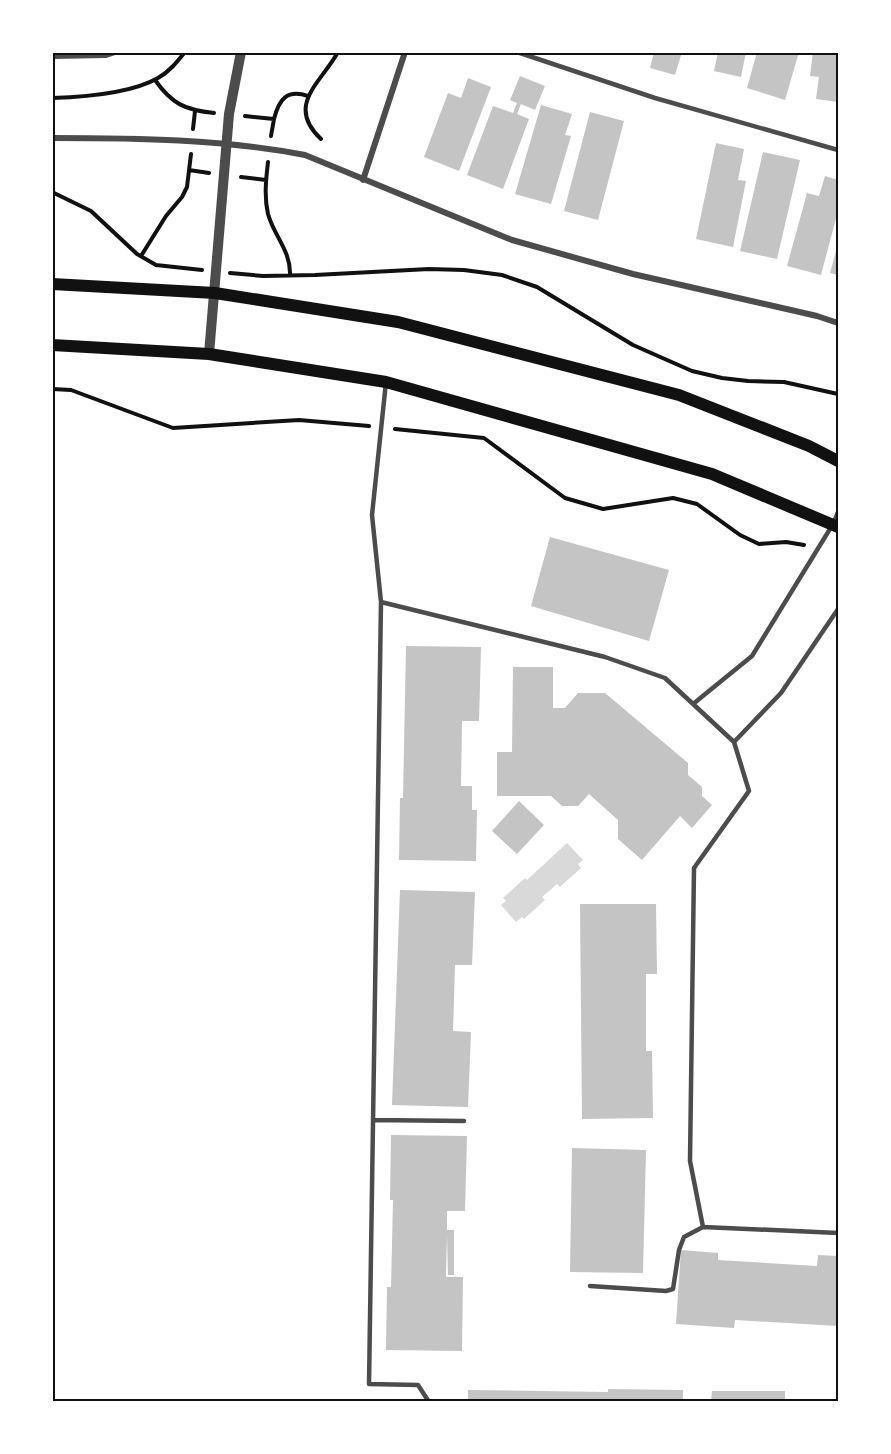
<svg xmlns="http://www.w3.org/2000/svg" width="891" height="1454" font-family="'Sofia Sans Condensed',sans-serif">
  <style>
    .water { fill: #d9d9d9 }
    .building { fill: #c4c4c4 }
    .lines { fill: none; stroke-linecap: round; stroke-linejoin: round }
    .path { stroke: #111; stroke-width: 4 }
    .service { stroke: #4c4c4c; stroke-width: 4.5 }
    .minor { stroke: #4c4c4c; stroke-width: 6 }
    .tertiary { stroke: #4c4c4c; stroke-width: 10 }
    .secondary { stroke: #111; stroke-width: 12 }
    .neatline { fill: none; stroke: #111; stroke-width: 2 }
  </style>
  <rect width="100%" height="100%" fill="#fff"/>
  <!-- water -->
  <path class="water" d="M567 843 583 860 578 864 581 868 560 887 557 884 542 897 545 900 524 919 522 917 516 922 501 905 506 901 503 898 525 878 527 880Z"/>
  <!-- building -->
  <path class="building" d="M654 52H682L675 75 650 68Z
    M718 52H746L741 77 714 71Z
    M757 52H799L785 100 747 88Z
    M813 52H838V102L816 99 819 77 810 76Z
    M520 76 545 86 535 110 521 104 517 114 529 119 503 189 467 175 493 106 513 113 517 103 510 100Z
    M468 78 491 87 459 171 424 157 448 93 461 98Z
    M541 105 572 114 565 135 571 136 551 204 515 194Z
    M590 112 624 121 598 220 564 211Z
    M716 143 744 149 738 180 746 181 733 247 696 239Z
    M763 152 800 160 777 259 740 251Z
    M825 176 838 180V211L821 275 787 266 807 193 819 196Z
    M838 244V275L830 273Z
    M550 537 669 570 649 641 531 606Z
    M406 646 481 647 479 721H462L461 786H472V810H477L476 861 399 860 400 798H403Z
    M513 667H553V708H565L578 693H605L688 763V775L702 787V796L712 805 692 828 680 816 642 860 618 839V820L589 794 578 806H562L551 796H497V752H512Z
    M519 801 544 825 517 854 492 831Z
    M400 890 475 892 472 965H455L453 1031 471 1032 468 1107 392 1105Z
    M580 904H656L657 974H646V1051H652L653 1118 582 1119Z
    M391 1135 467 1136 465 1211H447V1230H454V1275H448L447 1235 446 1277H463L462 1351 386 1350 387 1287H391L393 1200H390Z
    M572 1148 646 1150 643 1273 570 1272Z
    M681 1250 718 1253V1260L817 1266 818 1255 838 1256V1326L735 1320 734 1328 676 1324Z
    M608 1389 683 1390V1402H468V1390L608 1392Z
    M712 1391H785V1402H711Z"/>
  <g class="lines">
    <!-- path -->
    <path class="path" d="M155 80C172 104 185 110 214 113
      M52 98C84 97 130 94 158 78 169 72 177 62 185 52
      M245 116 274 119 271 136
      M274 119C279 99 287 89 308 96
      M193 129 195 111
      M321 139C285 105 321 83 338 52
      M268 162C266 179 264 197 268 214 274 236 291 251 290 275
      M189 170 209 173
      M241 177 266 180
      M52 192 91 211 137 254 156 265 202 270
      M141 256 166 216 182 197 187 187 191 154
      M230 273 263 276 315 275 429 269 464 270 502 275 537 287 633 345 692 371 722 378 748 381 784 382 838 394
      M52 389 71 390 173 428 299 420 369 426
      M395 429 484 438 565 498 603 509 673 498 697 504 740 535 759 544 786 542 804 545"/>
    <!-- service -->
    <path class="service" d="M517 52 655 98 838 150
      M386 382 372 515 381 602 369 1384 418 1385 429 1402
      M381 602 605 657 665 678 734 742 749 791 694 868 690 1161 703 1227 838 1233
      M693 704 752 656 833 524 838 512
      M734 742 781 693 838 609
      M374 1120 464 1121
      M590 1286 666 1291 673 1289 679 1250 684 1237 703 1227"/>
    <!-- minor -->
    <path class="minor" d="M52 56 106 55 115 52
      M52 138C137 138 221 139 305 155L512 240 633 274 817 316 838 323
      M363 180 405 52"/>
    <!-- tertiary -->
    <path class="tertiary" d="M209 354 229 114 241 52"/>
    <!-- secondary -->
    <path class="secondary" d="M52 284 215 293 398 322 679 395 809 446 838 461
      M52 345 209 354 386 382 712 474 838 527"/>
  </g>
  <!-- border -->
  <rect width="891" height="1454" fill="none" stroke="#ffffff" stroke-width="108"/>
  <rect x="54" y="54" width="783" height="1346" class="neatline"/>
</svg>
